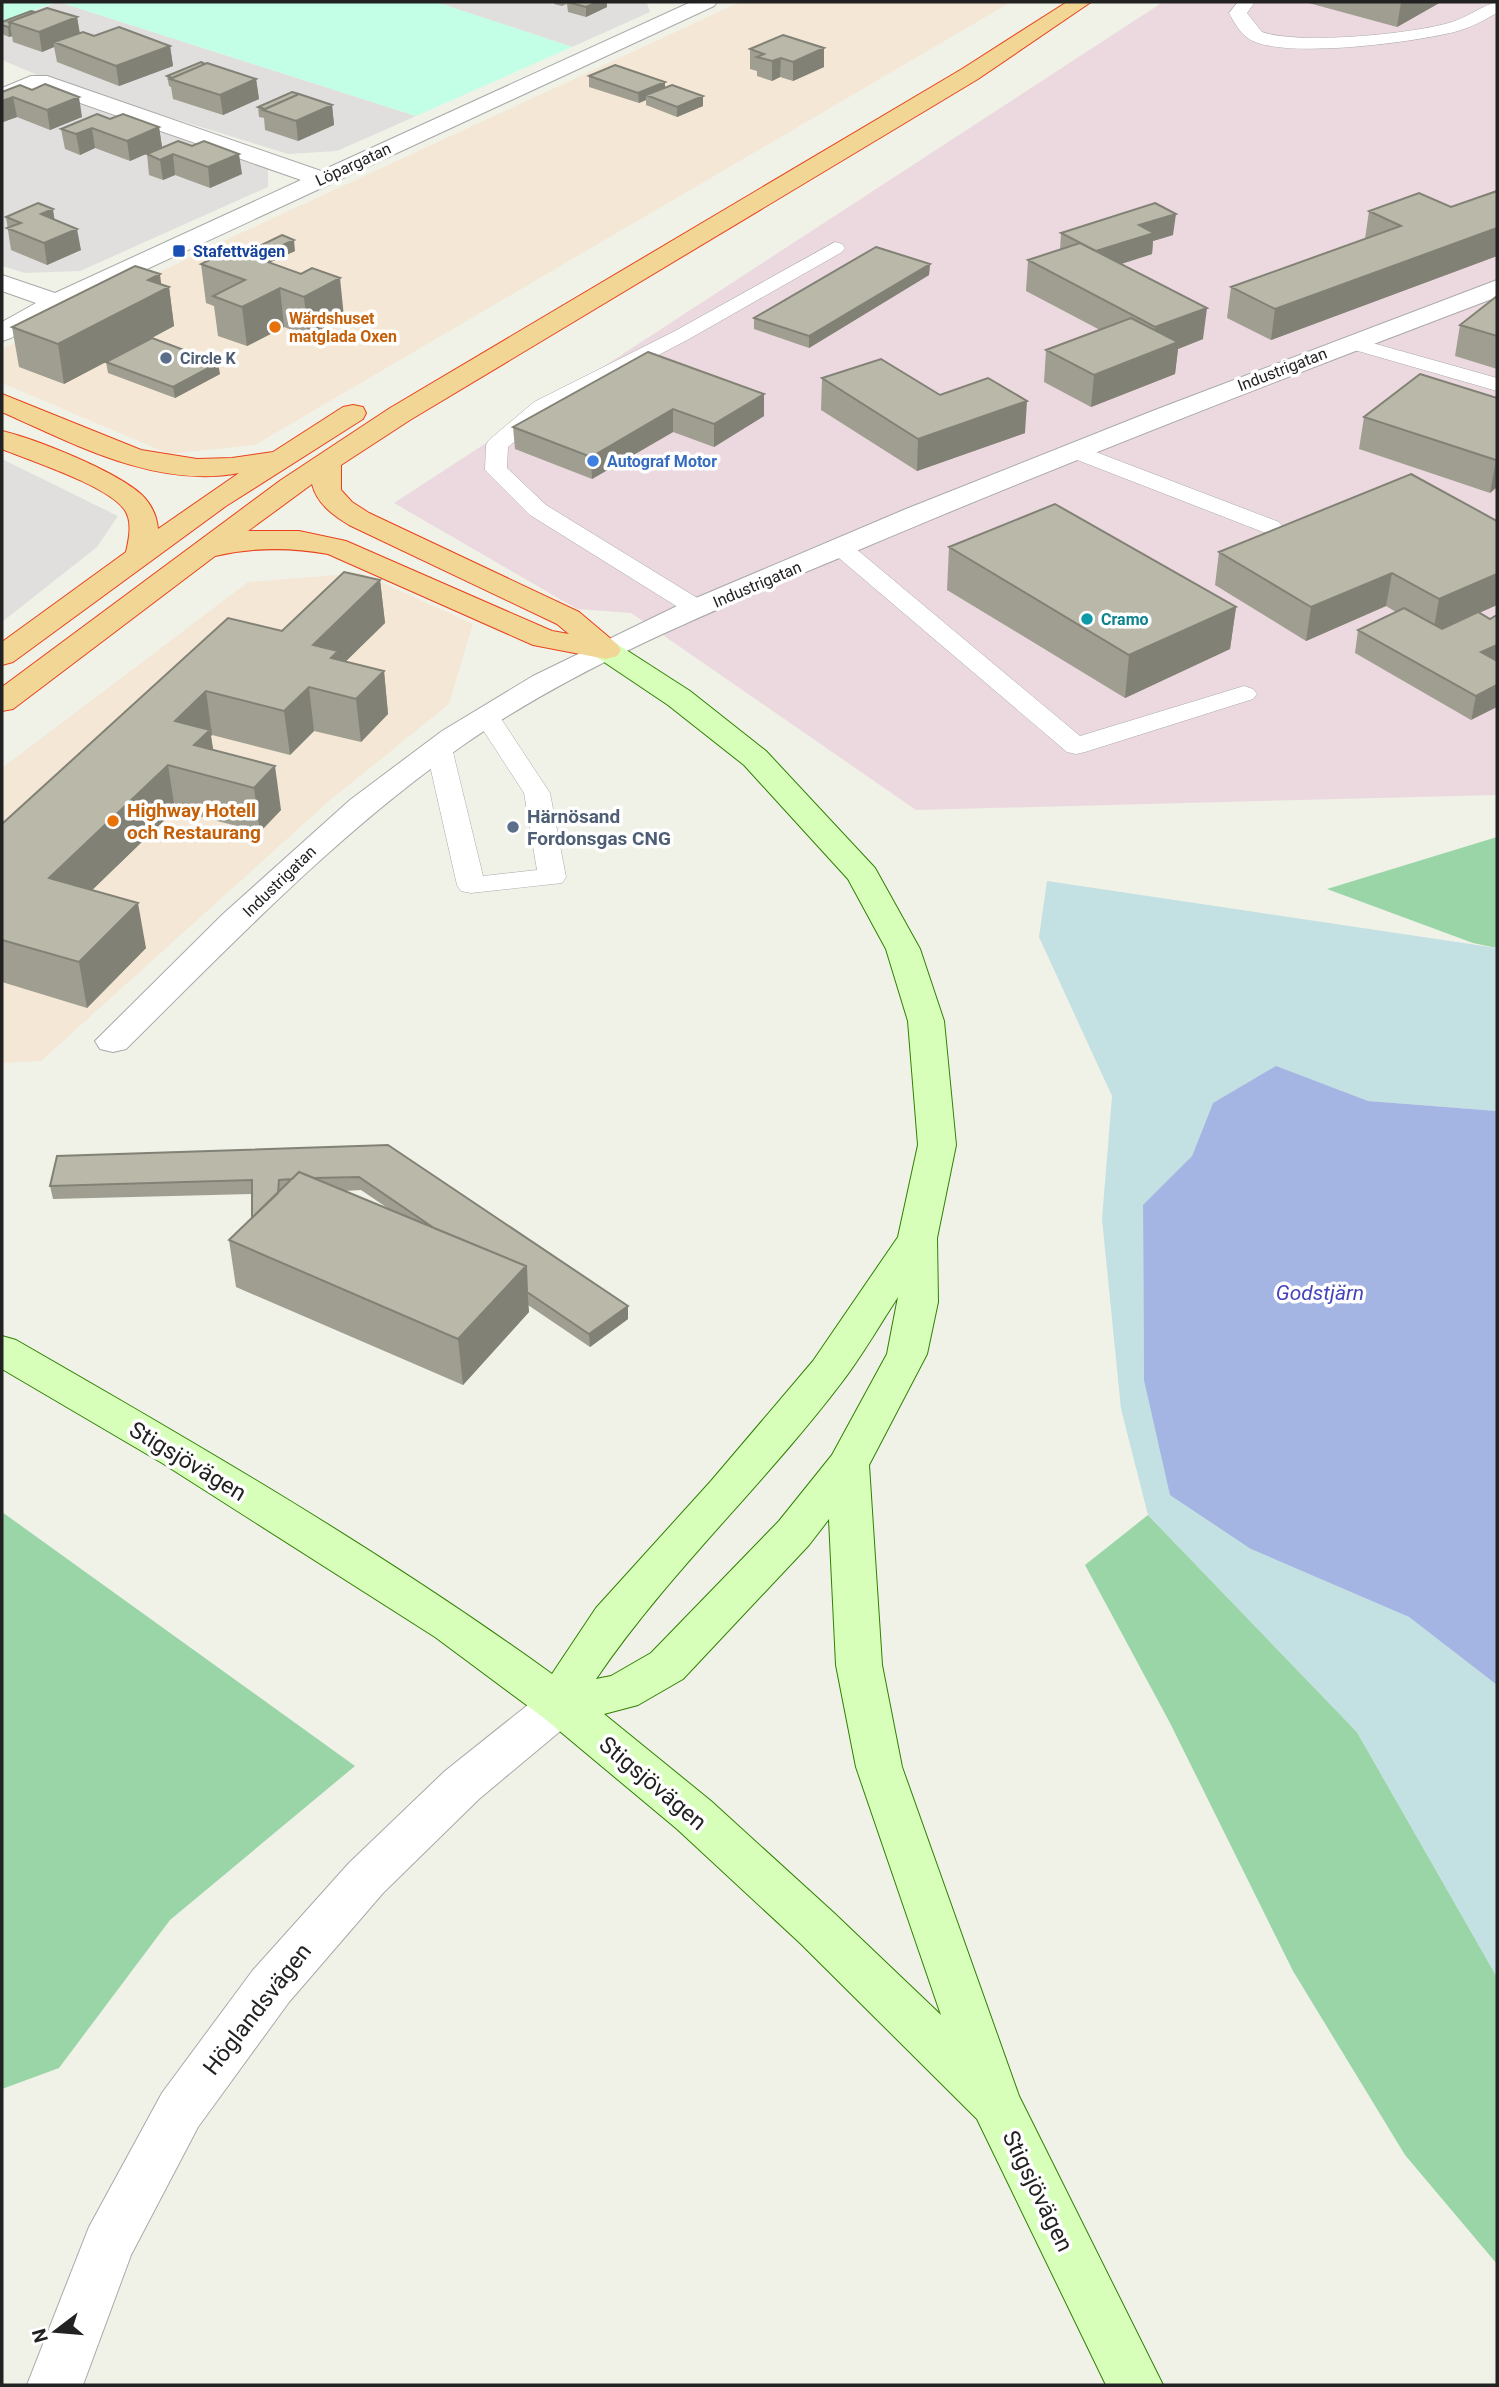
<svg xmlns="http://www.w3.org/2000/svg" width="1499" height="2387" font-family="Roboto,sans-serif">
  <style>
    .residential { fill: #e0dfde }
    .commercial { fill: #f4e7d6 }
    .industrial { fill: #ecd9df }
    .forest { fill: #99d5a7 }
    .wetland { fill: #c3e0e2 }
    .park { fill: #c3fee7 }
    .water { fill: #a5b5e3 }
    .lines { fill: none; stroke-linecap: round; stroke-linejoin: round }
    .service-casing { stroke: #a9a9a9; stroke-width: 1 }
    .minor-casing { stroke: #a9a9a9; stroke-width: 2 }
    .secondary-casing { stroke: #2f8100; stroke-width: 2 }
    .trunk-casing { stroke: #ea411b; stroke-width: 2 }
    .service { fill: #fff; fill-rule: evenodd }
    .minor { fill: #fff; fill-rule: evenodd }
    .secondary { fill: #d7ffba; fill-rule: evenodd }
    .trunk { fill: #f2d696; fill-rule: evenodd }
    .wall { fill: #9f9e91; fill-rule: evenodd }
    .shaded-wall { fill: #828176 }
    .building { fill: #b9b8a9; stroke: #828176; stroke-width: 2 }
    .transit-dot { fill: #1a4fb4; stroke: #fff; stroke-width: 2.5 }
    .food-dot { fill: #e8710a; stroke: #fff; stroke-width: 2.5 }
    .service-dot { fill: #5c6f8a; stroke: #fff; stroke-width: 2.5 }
    .shop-dot { fill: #3f7fe0; stroke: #fff; stroke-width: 2.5 }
    .culture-dot { fill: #0f9aa8; stroke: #fff; stroke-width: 2.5 }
    .labels { text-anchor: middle; stroke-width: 7; stroke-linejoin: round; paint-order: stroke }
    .far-street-label { font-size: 16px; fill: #222; stroke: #fff }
    .far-transit-label { font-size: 16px; font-weight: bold; fill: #164399; stroke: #fff; text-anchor: start }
    .far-food-label { font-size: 16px; font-weight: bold; fill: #c56008; stroke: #fff; text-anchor: start }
    .far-service-label { font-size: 16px; font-weight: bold; fill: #4e5e75; stroke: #fff; text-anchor: start }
    .far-shop-label { font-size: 16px; font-weight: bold; fill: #366cbe; stroke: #fff; text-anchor: start }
    .far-culture-label { font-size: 16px; font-weight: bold; fill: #0d838f; stroke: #fff; text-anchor: start }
    .food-label { font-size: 19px; font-weight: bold; fill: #c56008; stroke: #fff; text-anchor: start }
    .service-label { font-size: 19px; font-weight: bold; fill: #4e5e75; stroke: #fff; text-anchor: start }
    .water-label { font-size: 21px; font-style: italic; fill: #4744bb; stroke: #fff }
    .near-street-label { font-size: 23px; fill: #222; stroke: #fff }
  </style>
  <rect width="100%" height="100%" fill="#f0f2e8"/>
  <!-- residential -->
  <path class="residential" d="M59 2 416 116 337 151 288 154 52 81 2 60V22Z
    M436 2H642L647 3 650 12 572 47Z
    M62 98 268 169V187L80 271 25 273 2 266V101Z
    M2 459 118 516 97 547 2 622Z"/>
  <!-- commercial -->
  <path class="commercial" d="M740 2H1011L255 445 169 454 2 383V349L226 240Z
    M361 573 473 624 449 704 328 802 41 1061 2 1063V768L248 582Z"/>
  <!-- industrial -->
  <path class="industrial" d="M1163 2H1497V795L916 810 631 613 577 609 394 503Z"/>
  <!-- forest -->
  <path class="forest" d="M1497 837V948L1473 943 1327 889Z
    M2 1512 355 1766 170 1920 59 2068 2 2089Z
    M1148 1515 1357 1732 1497 1977V2264L1405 2155 1293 1971 1170 1723 1085 1565Z"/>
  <!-- wetland -->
  <path class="wetland" d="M1047 881 1497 948V1111L1368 1101 1276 1067 1213 1103 1192 1156 1143 1206 1144 1380 1251 1549 1409 1617 1497 1685V1977L1357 1732 1148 1515 1121 1409 1102 1219 1112 1096 1039 937Z"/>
  <!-- park -->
  <path class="park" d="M2 2H57L2 22Z
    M59 2H436L572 47 416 116Z"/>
  <!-- water -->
  <path class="water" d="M1276 1066 1368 1101 1497 1111V1685L1409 1617 1251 1549 1170 1495 1144 1380 1143 1205 1192 1156 1213 1103Z"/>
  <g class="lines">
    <defs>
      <path id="service" d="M1238 2H1255L1247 13 1262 32C1299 45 1414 34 1452 22 1468 17 1481 6 1497 2V13C1484 20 1472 27 1458 31 1418 42 1283 60 1249 39 1240 33 1234 22 1229 13Z
        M835 242 842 244 845 248 842 252 689 339 550 412 508 447 507 468 546 505 707 604 710 609 707 614 698 616 689 614 530 515 485 470 486 445 489 440 534 402 675 331Z
        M1351 337 1497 378V391L1344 347 1340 343 1344 339Z
        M1075 444 1279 522 1283 527 1279 532H1263L1067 456 1064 451 1067 446Z
        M841 541 849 543 1080 736 1244 686 1253 689 1257 694 1253 699 1085 752 1076 754 1067 752 833 553 829 548 833 543Z
        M487 708 496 711 550 793 566 877 562 883 471 893 461 891 457 885 426 748 430 742 439 740 448 742 452 748 483 876 537 870 524 793 474 716 478 711Z"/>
      <path id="minor" d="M691 2H717L714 6 65 307 11 338 2 341V322L36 303 2 291V275L55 293 301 180 40 89 2 103V88L31 76H47L321 171Z
        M1497 280V297C1284 378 1071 460 861 549 725 606 584 661 462 746 338 833 233 943 126 1049L113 1052 100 1049 95 1041 223 914 350 800 442 731 533 676 677 606 906 509 1155 410Z
        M560 1687 576 1692 583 1705 576 1718 479 1799 383 1893 289 2002 198 2127 131 2255 83 2385H27L89 2227 162 2093 253 1970 349 1863 445 1771 544 1692Z"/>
      <path id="secondary" d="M606 641 617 644 690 691 766 751 875 868 920 949 944 1021 956 1145 937 1238 938 1302 927 1354 869 1465 882 1665 902 1767 1019 2096 1163 2385H1106L977 2119 800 1943 677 1829 544 1718 435 1637 162 1463 2 1369V1336L16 1340C199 1445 382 1551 552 1674L596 1608 711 1481 813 1361 898 1237 918 1145 908 1021 886 949 848 879 744 765 668 705 595 656 591 650 595 644ZM898 1297 887 1354 832 1455 779 1521 651 1653 611 1676 596 1679C668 1573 764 1485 842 1382 862 1356 879 1326 898 1297ZM829 1519 836 1665 856 1767 941 2015 834 1913 711 1801 604 1714 638 1705 683 1679 809 1545Z"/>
      <path id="trunk" d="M1067 2H1091L978 79 410 420 341 465V490L352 502 369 513 579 612 617 644 621 650 617 656 606 659 533 645 328 554C289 547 254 547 215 556L13 709 2 711V687L281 480 390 408 962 69ZM312 484C317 504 333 515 349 525L557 624 569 634 552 631 346 541 299 531H248Z
        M2 394 141 450 197 459 232 458 273 452 343 407 353 405 363 407 366 413 363 419 226 506 13 662 2 665V642L126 552C129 539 133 521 124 509 106 485 31 461 2 449V431C36 439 116 471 142 495 151 504 157 516 158 529L239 473C157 489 74 444 2 412Z"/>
    </defs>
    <!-- service casing -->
    <use href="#service" class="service-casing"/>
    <!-- minor casing -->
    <use href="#minor" class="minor-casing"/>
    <!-- secondary casing -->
    <use href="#secondary" class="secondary-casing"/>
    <!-- trunk casing -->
    <use href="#trunk" class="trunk-casing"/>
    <!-- service -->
    <use href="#service" class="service"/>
    <!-- minor -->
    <use href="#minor" class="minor"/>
    <!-- secondary -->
    <use href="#secondary" class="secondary"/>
    <!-- trunk -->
    <use href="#trunk" class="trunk"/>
  </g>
  <!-- wall -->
  <path class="wall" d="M554 2H607V7L586 17 568 12 567 4 562 6 554 4Z
    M1305 2H1441L1397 27Z
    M35 12 77 17 80 33 170 46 173 66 119 86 57 62 54 47 42 52 13 42 12 36 9 37 2 34V22Z
    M824 48V67L793 81 780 77 772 81 757 76V71L750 69V49Z
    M167 76 256 79 259 99 223 115 173 99 171 87 169 86Z
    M589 76 665 82V87L703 96V106L677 117 646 105V100L639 103 589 87Z
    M2 92 82 117 50 130 17 117 3 122H2Z
    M332 105 334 125 298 141 265 130 264 118 259 117 258 107Z
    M110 119 159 127 162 147 130 161 95 148 80 155 65 149 61 129Z
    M192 146 242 174 210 188 175 175 163 180 149 175 147 154Z
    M1497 191V256L1271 340 1227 318 1231 287 1365 239 1369 211 1451 207Z
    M6 217 55 220 81 250 47 265 11 250Z
    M1061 233 1173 235 1153 241 1152 254 1121 264 1203 339 1178 349 1175 374 1091 407 1044 382 1046 350 1100 330 1026 291 1028 260 1060 250Z
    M249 251H295L269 263 344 317 308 336 284 327 247 346 218 336 214 306 206 303 201 264 249 256Z
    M930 264 929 275 809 348 754 329V318Z
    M161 285 169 287 174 326 152 338 220 374 175 398 108 373 106 362 64 384 19 367 12 327Z
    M1497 296V369L1455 356 1460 325Z
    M822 378 940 395 1025 433 917 471 821 410Z
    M764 394V416L714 447 673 432 592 479 515 449 513 427Z
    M1497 398V487L1490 493 1359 449 1364 417Z
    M1497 521V605L1479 613 1490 619 1497 615 1471 720 1355 653 1358 630 1396 612 1386 606 1306 641 1215 585 1219 552Z
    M949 547 1236 607 1230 649 1125 698 947 590Z
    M380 580 385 623 345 662 384 671 388 714 361 742 314 731 290 755 212 735 211 736 213 750 281 810 260 832 175 810 92 890 146 948 87 1008 2 982V824L282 631Z
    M388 1145 628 1319 590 1347 528 1305 529 1312 463 1385 236 1287 229 1240 252 1218V1194L53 1199 50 1186ZM361 1190 389 1209 344 1191Z"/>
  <!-- shaded-wall -->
  <path class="shaded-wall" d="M598 2H607V7L586 17V7Z
    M1401 2H1441L1397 27Z
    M77 17 80 37 54 42V47L42 52 39 32Z
    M10 26 12 36 9 37 8 27Z
    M170 46 173 66 119 86 116 66Z
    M824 48V67L793 81V62Z
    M781 58 780 77 772 81V61Z
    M256 79 259 99 223 115 220 95Z
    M665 82V92L646 95V100L639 103 638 93Z
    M703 96V106L677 117V107Z
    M13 97 17 117 3 122 2 101Z
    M79 97 82 117 50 130 47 110Z
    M332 105 334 125 298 141 296 121Z
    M159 127 162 147 130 161 127 141Z
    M92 128 95 148 80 155 76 134Z
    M173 154 175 175 163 180 160 160Z
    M239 154 242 174 210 188 208 167Z
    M53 209 56 230 41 214Z
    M1176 214 1173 235 1153 241 1152 254 1093 273 1095 251 1139 225Z
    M1497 228V256L1271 340 1275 309Z
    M77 229 81 250 47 265 44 243Z
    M294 240 295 251 262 266 261 255Z
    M930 264 929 275 809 348V336Z
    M160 274 162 291 169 287 174 326 64 384 58 344 148 280Z
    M340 278 344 317 308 336 304 297Z
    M280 288 284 327 247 346 242 307Z
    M1207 308 1203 339 1178 349 1175 374 1091 407 1094 375 1152 353 1155 327Z
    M218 363 220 374 175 398 173 387Z
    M764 394V416L714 447V424Z
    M1027 401 1025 433 917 471 918 439Z
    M673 409V432L592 479 591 457Z
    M1497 459V487L1490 493 1496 460Z
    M1392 573 1386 606 1306 641 1311 607Z
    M1497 574V605L1433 633 1439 599Z
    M380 580 385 623 340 667 313 645Z
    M1236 607 1230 649 1125 698 1129 655Z
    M1497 645V666L1481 652Z
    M384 671 388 714 361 742 356 699Z
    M1497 685V707L1471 720 1476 696Z
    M309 687 314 731 290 755 284 711Z
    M206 691 212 735 211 736 217 774 175 721Z
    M168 765 175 810 58 923 49 878Z
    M275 766 281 810 260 832 254 788Z
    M138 903 146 948 87 1008 79 962Z
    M526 1266 529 1312 463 1385 458 1339Z
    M628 1306V1319L590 1347 589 1334Z"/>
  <!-- building -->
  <path class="building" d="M567 2H598L586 7Z
    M47 8 77 17 39 32 9 22Z
    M31 11 35 12 9 22 10 26 8 27 2 25V22Z
    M119 27 170 46 116 66 54 42 83 32 94 36Z
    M783 35 824 48 793 62 781 58 772 61 757 57 764 54 750 49Z
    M201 62 205 64 172 78 167 76Z
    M207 63 256 79 220 95 170 79Z
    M615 65 665 82 638 93 589 76Z
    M45 84 79 97 47 110 13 97 2 101V92L20 85 32 90Z
    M672 85 703 96 677 107 646 95Z
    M292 92 299 94 265 109 258 107Z
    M299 94 332 105 296 121 263 110Z
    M97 114 110 119 123 114 159 127 127 141 92 128 76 134 61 129Z
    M178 141 192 146 204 141 239 154 208 167 173 154 160 160 147 154Z
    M1497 191V228L1275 309 1231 287 1401 226 1369 211 1419 193 1451 207Z
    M38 203 53 209 41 214 77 229 44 243 7 228 21 223 6 217Z
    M1155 203 1176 214 1139 225 1154 233 1096 251 1061 233Z
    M282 235 294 240 261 255 249 251Z
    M1080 243 1207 308 1155 327 1028 260Z
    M876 247 930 264 809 336 754 318Z
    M232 249 301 274 312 268 340 278 304 297 280 288 242 307 213 296 245 280 201 264Z
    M135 266 160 274 148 280 169 287 58 344 12 327Z
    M1497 296V336L1460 325Z
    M1131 318 1178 342 1094 375 1046 350Z
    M152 338 218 363 173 387 106 362Z
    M648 352 764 394 714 424 673 409 591 457 513 427Z
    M881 359 940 395 988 378 1027 401 918 439 822 378Z
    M1420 374 1497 398V459L1496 460 1364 417Z
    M1411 474 1497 521V574L1439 599 1392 573 1311 607 1219 552Z
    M1055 504 1236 607 1129 655 949 547Z
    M344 572 380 580 313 645 338 651 331 658 384 671 356 699 309 687 284 711 206 691 175 721 210 730 194 745 275 766 254 788 168 765 49 878 138 903 79 962 2 940V824L228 618 282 631Z
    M1404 608 1442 629 1478 612 1490 619 1497 615V645L1481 652 1497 661V685L1476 696 1358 630Z
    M388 1145 628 1306 589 1334 527 1292 526 1266 434 1228 359 1177 314 1178 299 1172 292 1179 279 1180 278 1193 252 1218V1180L50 1186 57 1156Z
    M299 1172 526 1266 458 1339 229 1240Z"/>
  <!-- markers -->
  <rect class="transit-dot" x="172" y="244" width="14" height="14" rx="3.5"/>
  <g class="food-dot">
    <circle cx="275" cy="327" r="7"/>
    <circle cx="113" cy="821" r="7"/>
  </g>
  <g class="service-dot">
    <circle cx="166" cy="358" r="7"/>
    <circle cx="513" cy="827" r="7"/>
  </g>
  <circle class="shop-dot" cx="593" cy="461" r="7"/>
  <circle class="culture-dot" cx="1087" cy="619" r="7"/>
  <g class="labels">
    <!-- far-street labels -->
    <g class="far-street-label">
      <text transform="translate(353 164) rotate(-25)" y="6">Löpargatan</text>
      <text transform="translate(1282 369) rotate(-21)" y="6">Industrigatan</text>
      <text transform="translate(757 584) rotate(-23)" y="6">Industrigatan</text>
      <text transform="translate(279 881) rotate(-44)" y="6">Industrigatan</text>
    </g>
    <!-- far-transit labels -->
    <g class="far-transit-label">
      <text x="193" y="257">Stafettvägen</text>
    </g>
    <!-- far-food labels -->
    <g class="far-food-label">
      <text x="289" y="324">Wärdshuset<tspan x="289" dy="18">matglada Oxen</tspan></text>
    </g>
    <!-- far-service labels -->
    <g class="far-service-label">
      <text x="180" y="364">Circle K</text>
    </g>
    <!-- far-shop labels -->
    <g class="far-shop-label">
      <text x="607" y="467">Autograf Motor</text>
    </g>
    <!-- far-culture labels -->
    <g class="far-culture-label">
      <text x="1101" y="625">Cramo</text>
    </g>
    <!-- food labels -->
    <g class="food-label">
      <text x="127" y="817">Highway Hotell<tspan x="127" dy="22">och Restaurang</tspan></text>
    </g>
    <!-- service labels -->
    <g class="service-label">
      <text x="527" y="823">Härnösand<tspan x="527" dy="22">Fordonsgas CNG</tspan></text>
    </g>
    <!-- water labels -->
    <g class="water-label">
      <text x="1320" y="1300">Godstjärn</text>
    </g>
    <!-- near-street labels -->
    <g class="near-street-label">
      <text transform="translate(188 1461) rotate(31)" y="8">Stigsjövägen</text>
      <text transform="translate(653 1783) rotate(40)" y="8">Stigsjövägen</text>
      <text transform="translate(257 2009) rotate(-52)" y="8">Höglandsvägen</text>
      <text transform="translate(1038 2191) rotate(64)" y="8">Stigsjövägen</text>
    </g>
  </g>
  <!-- border -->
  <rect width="1499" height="2387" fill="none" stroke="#222222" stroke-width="7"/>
  <!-- north arrow -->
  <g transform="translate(56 2331) rotate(254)" stroke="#ffffff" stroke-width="5" paint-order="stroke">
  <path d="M0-5L12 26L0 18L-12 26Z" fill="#222222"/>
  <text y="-10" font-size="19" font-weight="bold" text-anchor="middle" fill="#222222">N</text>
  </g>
</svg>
